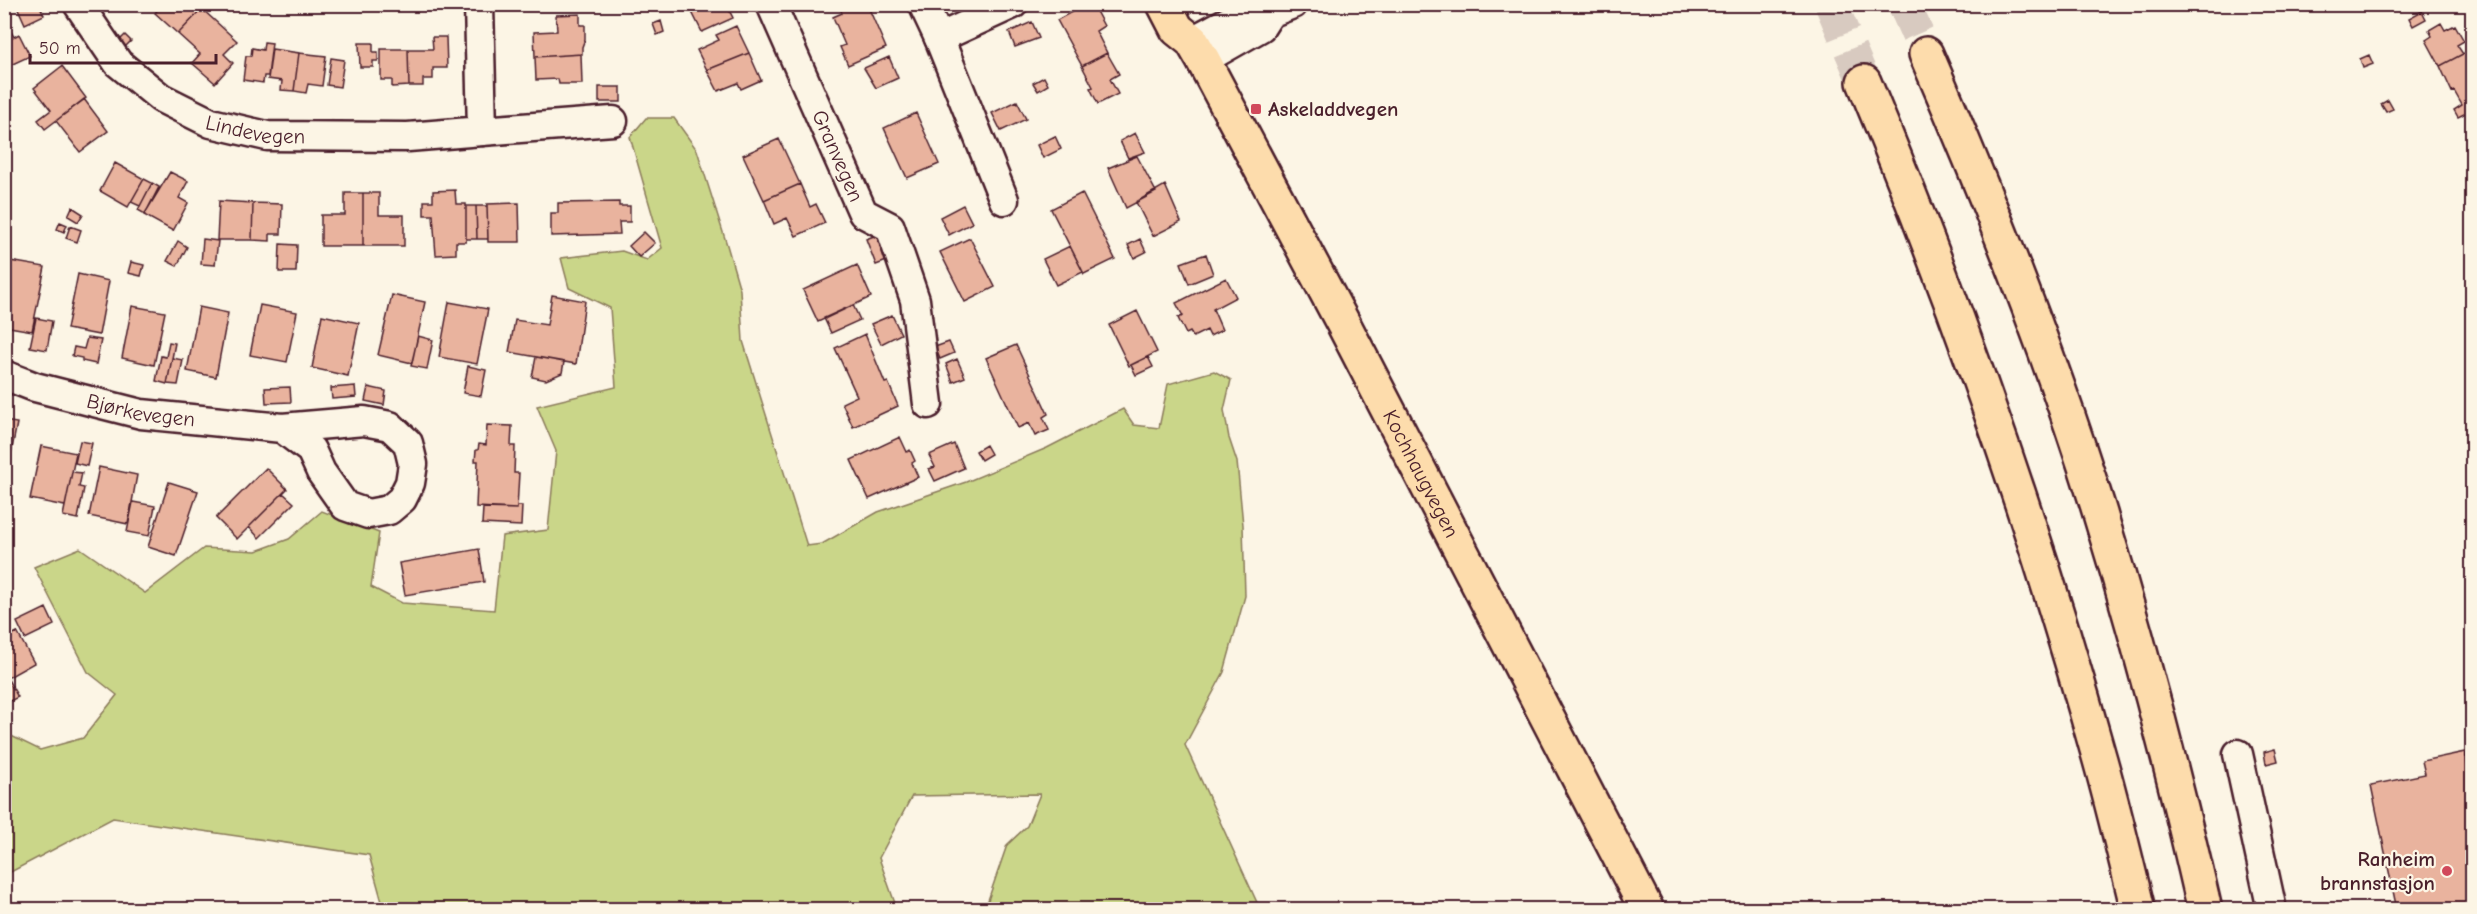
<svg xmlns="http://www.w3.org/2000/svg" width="2477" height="914" font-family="'Comic Neue',sans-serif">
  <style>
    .green { fill: #cad689; stroke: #8a7a5a; stroke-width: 1.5 }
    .building { fill: #e9b39e; stroke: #4a1f2b; stroke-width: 1.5 }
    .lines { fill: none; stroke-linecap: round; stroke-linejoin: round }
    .trunk-tunnel { stroke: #d8cac0; stroke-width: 33; stroke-dasharray: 33 16; stroke-linecap: butt }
    .minor-casing { stroke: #4a1f2b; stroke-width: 33 }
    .primary-casing { stroke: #4a1f2b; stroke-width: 38 }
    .trunk-casing { stroke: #4a1f2b; stroke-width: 38 }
    .minor { stroke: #fcf5e5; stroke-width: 28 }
    .primary { stroke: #fddcac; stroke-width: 33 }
    .trunk { stroke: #fddcac; stroke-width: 33 }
    .poi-dot { fill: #d1495b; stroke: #fcf5e5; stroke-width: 2 }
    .labels { text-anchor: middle; stroke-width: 4.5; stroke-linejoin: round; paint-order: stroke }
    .poi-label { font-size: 21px; font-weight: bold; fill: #4a1f2b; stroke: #fcf5e5; text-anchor: start }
    .street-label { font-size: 21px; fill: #4a1f2b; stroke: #fcf5e5 }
  </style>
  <rect width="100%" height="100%" fill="#fcf5e5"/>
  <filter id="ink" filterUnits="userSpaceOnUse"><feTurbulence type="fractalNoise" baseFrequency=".0167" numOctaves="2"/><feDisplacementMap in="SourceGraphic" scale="12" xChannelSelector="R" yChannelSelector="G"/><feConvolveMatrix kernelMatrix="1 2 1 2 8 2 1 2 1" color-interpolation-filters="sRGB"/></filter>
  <g filter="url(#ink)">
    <!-- green -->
    <path class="green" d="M646 118H674L697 150 727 245 740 290 743 341 807 546 822 544 878 512 966 482 1047 448 1123 409 1134 425 1159 428 1168 384 1214 371 1231 380 1224 410 1229 438 1237 462 1243 525 1245 596 1224 672 1185 745 1260 909H985L1007 845 1027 826 1040 794 912 796 879 858 897 909H384L369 855 113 818 5 875V733L40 750 83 738 117 695 88 672 34 567 80 548 145 593 204 548 256 551 289 539 322 511 379 533 371 587 402 603 494 610 502 536 548 530 556 451 537 406 616 387 610 308 569 288 561 258 622 251 647 260 662 248 630 137Z"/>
    <!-- building -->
    <path class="building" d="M16 4H39L44 15 25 24Z
      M163 4H198L202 9 178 34 155 13Z
      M707 4H726L733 18 702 32 692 12Z
      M838 4H867L886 48 848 65 840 47 845 45 833 17 842 13Z
      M1086 4H1092L1104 26 1096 31 1107 53 1082 66 1057 20Z
      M202 9 237 41 224 54 233 63 215 83 192 63 200 54 178 34Z
      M2422 11 2426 19 2413 26 2409 18Z
      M580 14V25H585V39L582 47V54L535 57 534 32 557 31 556 15Z
      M4 18 14 37 19 34 30 56 4 68Z
      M661 21 664 32 657 35 653 24Z
      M1032 22 1039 38 1015 47 1009 32Z
      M2441 23 2445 30 2455 25 2464 41 2457 45 2463 54 2440 66 2426 40 2432 36 2429 30Z
      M736 26 749 53 707 70 697 50 719 40 716 35Z
      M125 35 131 41 125 47 119 41Z
      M432 37H446L447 68H433V79H423V86H409L408 49H433Z
      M264 42 272 43 268 76H264L263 83 243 80 246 56H251L252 48 263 50Z
      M359 43H373V52H378V61H373V67H360Z
      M272 49 299 53 294 91 281 90 282 81 268 79Z
      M381 49H408L409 86 392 87V80H381Z
      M2470 50 2472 55V110L2458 117 2454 110 2462 105 2454 91 2452 92 2440 66Z
      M299 53 326 56 322 86 308 84 306 93 294 91Z
      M749 53 761 80 741 89 738 83 718 91 707 70Z
      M1107 53 1119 74 1110 79 1118 94 1098 104 1090 88 1093 87 1082 66Z
      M581 54 582 84H559L558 79 536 80 535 57Z
      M2369 55 2373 64 2363 68 2360 59Z
      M889 57 898 78 876 88 864 68Z
      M331 58 344 60 340 87 327 85Z
      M62 66 86 98 45 129 38 120 51 110 34 88Z
      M1044 77 1048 85 1038 91 1033 83Z
      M599 87H621V102H599Z
      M84 99 108 131 80 152 56 121Z
      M2388 100 2393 109 2386 112 2381 104Z
      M1017 101 1026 119 1001 131 992 113Z
      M916 113 939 164 907 178 884 128Z
      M1135 133 1145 152 1128 158 1120 141Z
      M1055 136 1061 149 1043 158 1037 145Z
      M779 139 800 184 764 200 743 155Z
      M1137 156 1156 192 1126 208 1108 168Z
      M115 163 144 179 128 207 100 191Z
      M170 172 188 181 179 198 188 203 173 231 144 215Z
      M144 179 152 183 140 206 131 202Z
      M152 183 159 187 145 214 138 210Z
      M800 184 810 207 816 204 825 223 796 236 787 218 774 224 764 200Z
      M1165 185 1181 222 1153 236 1136 202Z
      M455 190 456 204H466V242H456V254L436 255 433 215H424V201H433V191Z
      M345 193H363V246H321V215H345Z
      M363 193H379V215H404V246H363Z
      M1082 193 1115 259 1084 274 1051 209Z
      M219 201 253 203 252 240H217Z
      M619 202V206H630V222H619L620 234 551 236V213H558V203Z
      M253 203 282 204 281 234H270V241L252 240Z
      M519 203 520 242H488L487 204Z
      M963 205 972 223 949 235 940 217Z
      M466 206H476L477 239H466Z
      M476 206H487L488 239H477Z
      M72 207 83 214 78 222 68 216Z
      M60 222 67 225 64 232 57 229Z
      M70 226 81 230 77 242 66 238Z
      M644 232 655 243 639 257 629 246Z
      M882 233 892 259 876 265 866 239Z
      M970 238 995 287 965 302 940 252Z
      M203 239 218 241 215 265 201 264Z
      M1140 239 1146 252 1134 258 1128 245Z
      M178 241 187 247 177 266 167 261Z
      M280 244 297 245 296 272H279Z
      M1070 246 1083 272 1056 285 1043 259Z
      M1206 254 1213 274 1189 284 1181 263Z
      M10 261 45 267 32 331 4 326V284Z
      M131 262 144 265 141 276 128 273Z
      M857 265 871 297 818 322 803 290Z
      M78 274 109 281 99 335 67 329Z
      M1226 278 1236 297 1213 309 1222 330 1210 336 1207 330 1193 337 1190 332 1186 334 1178 318 1183 316 1176 303Z
      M392 295 425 302 412 363 378 355Z
      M552 295 585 301 576 364 509 352 515 320 547 325Z
      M449 302 488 309 477 364 439 357Z
      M260 305 297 312 287 362 250 355Z
      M853 305 860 320 831 333 824 318Z
      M132 306 165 312 154 365 122 358Z
      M199 307 228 313 216 377 187 371Z
      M1137 311 1157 352 1129 366 1109 325Z
      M322 315 359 323 348 376 312 368Z
      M892 315 901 334 881 344 871 324Z
      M36 318 52 321 47 350 30 347Z
      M865 334 885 383 888 382 898 406 853 427 842 403 857 396 835 348Z
      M418 336 433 340 427 369 411 366Z
      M87 338 101 340 96 364 82 361V358L72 356 74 347 84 349Z
      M169 342 175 343 167 384 156 381 161 356 166 357Z
      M949 342 954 353 940 359 935 347Z
      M1016 345 1048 414 1043 417 1049 430 1035 436 1029 423 1018 428 986 358Z
      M536 357 564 362 562 373 546 380 532 377Z
      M1148 357 1153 367 1136 375 1131 365Z
      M172 358 183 360 178 385 167 384Z
      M957 359 965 377 953 382 946 364Z
      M468 366 486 370 481 396 463 393Z
      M355 386 356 397 332 399 331 388Z
      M290 387 291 402 266 403 265 388Z
      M368 387 386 391 384 405 365 401Z
      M4 421 17 423 4 490Z
      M487 425 512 426 511 446H515L514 473H519L517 509 476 507 478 461H475L476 450H478L479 444 486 445Z
      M900 437 907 452 910 450 915 461 912 463 918 477 869 499 851 460Z
      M80 441 92 443 87 466 75 463Z
      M954 444 964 468 935 481 929 469 935 467 929 455Z
      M986 445 991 454 981 460 976 451Z
      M41 446 76 453 65 506 30 499Z
      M99 467 137 475 128 524 89 516Z
      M266 468 287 489 237 539 216 518Z
      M72 472 82 473 79 487 84 488 78 519 63 516Z
      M169 482 198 491 176 556 148 547Z
      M283 493 294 503 259 538 249 527Z
      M133 502 155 506 149 536 127 532Z
      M517 506H522L521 526 482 524 483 508 517 509Z
      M479 549 484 582 405 595 399 563Z
      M46 608 54 625 25 639 17 622Z
      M17 632 34 663 7 678 18 697 4 704V639Z
      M2275 749 2278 761 2266 764 2264 752Z
      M2465 752 2472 790V910H2397L2371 785 2425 774 2422 761Z"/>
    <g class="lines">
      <!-- trunk-tunnel -->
      <path class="trunk-tunnel" d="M1831 4 1864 82
        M1904 4 1926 54"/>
      <defs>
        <g id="minor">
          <path id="s1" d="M78 4 118 63 161 98 211 123 267 136 408 137 482 131 479 4"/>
          <path id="s2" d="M771 4 863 213 890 227 915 300 928 404"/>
          <path d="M923 4 939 38 1013 4"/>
          <path d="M939 38 1004 200"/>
          <path d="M1192 41 1253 8 1270 13 1293 4"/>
          <path d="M1203 60 1261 27 1270 13"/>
          <path d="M482 131 613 121"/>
          <path id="s3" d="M4 375 35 387 141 414 282 428 364 421 390 426 408 443 413 464 410 483 402 499 389 510 368 514 345 506 321 472 311 450 282 428"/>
          <path d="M2238 754 2272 910"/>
        </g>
        <g id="primary">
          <path id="s4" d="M1164 4 1177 29 1192 41 1203 60 1344 325 1647 910"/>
        </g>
        <path id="trunk" d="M1926 54C1990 202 2050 353 2098 507 2139 640 2174 774 2205 910
          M1864 82C1956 303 2036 529 2100 760 2114 810 2126 860 2138 910"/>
      </defs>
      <!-- minor casing -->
      <use href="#minor" class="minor-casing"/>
      <!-- primary casing -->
      <use href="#primary" class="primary-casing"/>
      <!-- trunk casing -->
      <use href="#trunk" class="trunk-casing"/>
      <!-- minor -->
      <use href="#minor" class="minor"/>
      <!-- primary -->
      <use href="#primary" class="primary"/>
      <!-- trunk -->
      <use href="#trunk" class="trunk"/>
    </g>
  </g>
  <!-- markers -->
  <g class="poi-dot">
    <rect x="1250" y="103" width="12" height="12" rx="3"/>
    <circle cx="2447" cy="871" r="6"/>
  </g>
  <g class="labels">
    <!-- poi labels -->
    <g class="poi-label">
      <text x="1268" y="116">Askeladdvegen</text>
      <text x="2435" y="866" text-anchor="end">Ranheim<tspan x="2435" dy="24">brannstasjon</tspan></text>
    </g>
    <!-- street labels -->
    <g class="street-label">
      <text dy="7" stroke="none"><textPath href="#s1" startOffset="228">Lindevegen</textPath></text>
      <text dy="7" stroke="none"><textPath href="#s2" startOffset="166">Granvegen</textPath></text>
      <text dy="7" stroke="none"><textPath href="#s3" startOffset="142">Bjørkevegen</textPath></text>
      <text dy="7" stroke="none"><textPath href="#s4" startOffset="537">Kochhaugvegen</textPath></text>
    </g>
  </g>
  <!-- margin -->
  <rect width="2477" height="914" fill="none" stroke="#fcf5e5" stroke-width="24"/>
  <rect x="12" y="12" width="2453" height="890" fill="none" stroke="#4a1f2b" stroke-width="2" filter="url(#ink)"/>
  <!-- scale -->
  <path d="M30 54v9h186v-9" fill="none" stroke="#4a1f2b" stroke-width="3"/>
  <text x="39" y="54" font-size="18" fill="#4a1f2b" stroke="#fcf5e5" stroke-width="4.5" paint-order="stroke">50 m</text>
</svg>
